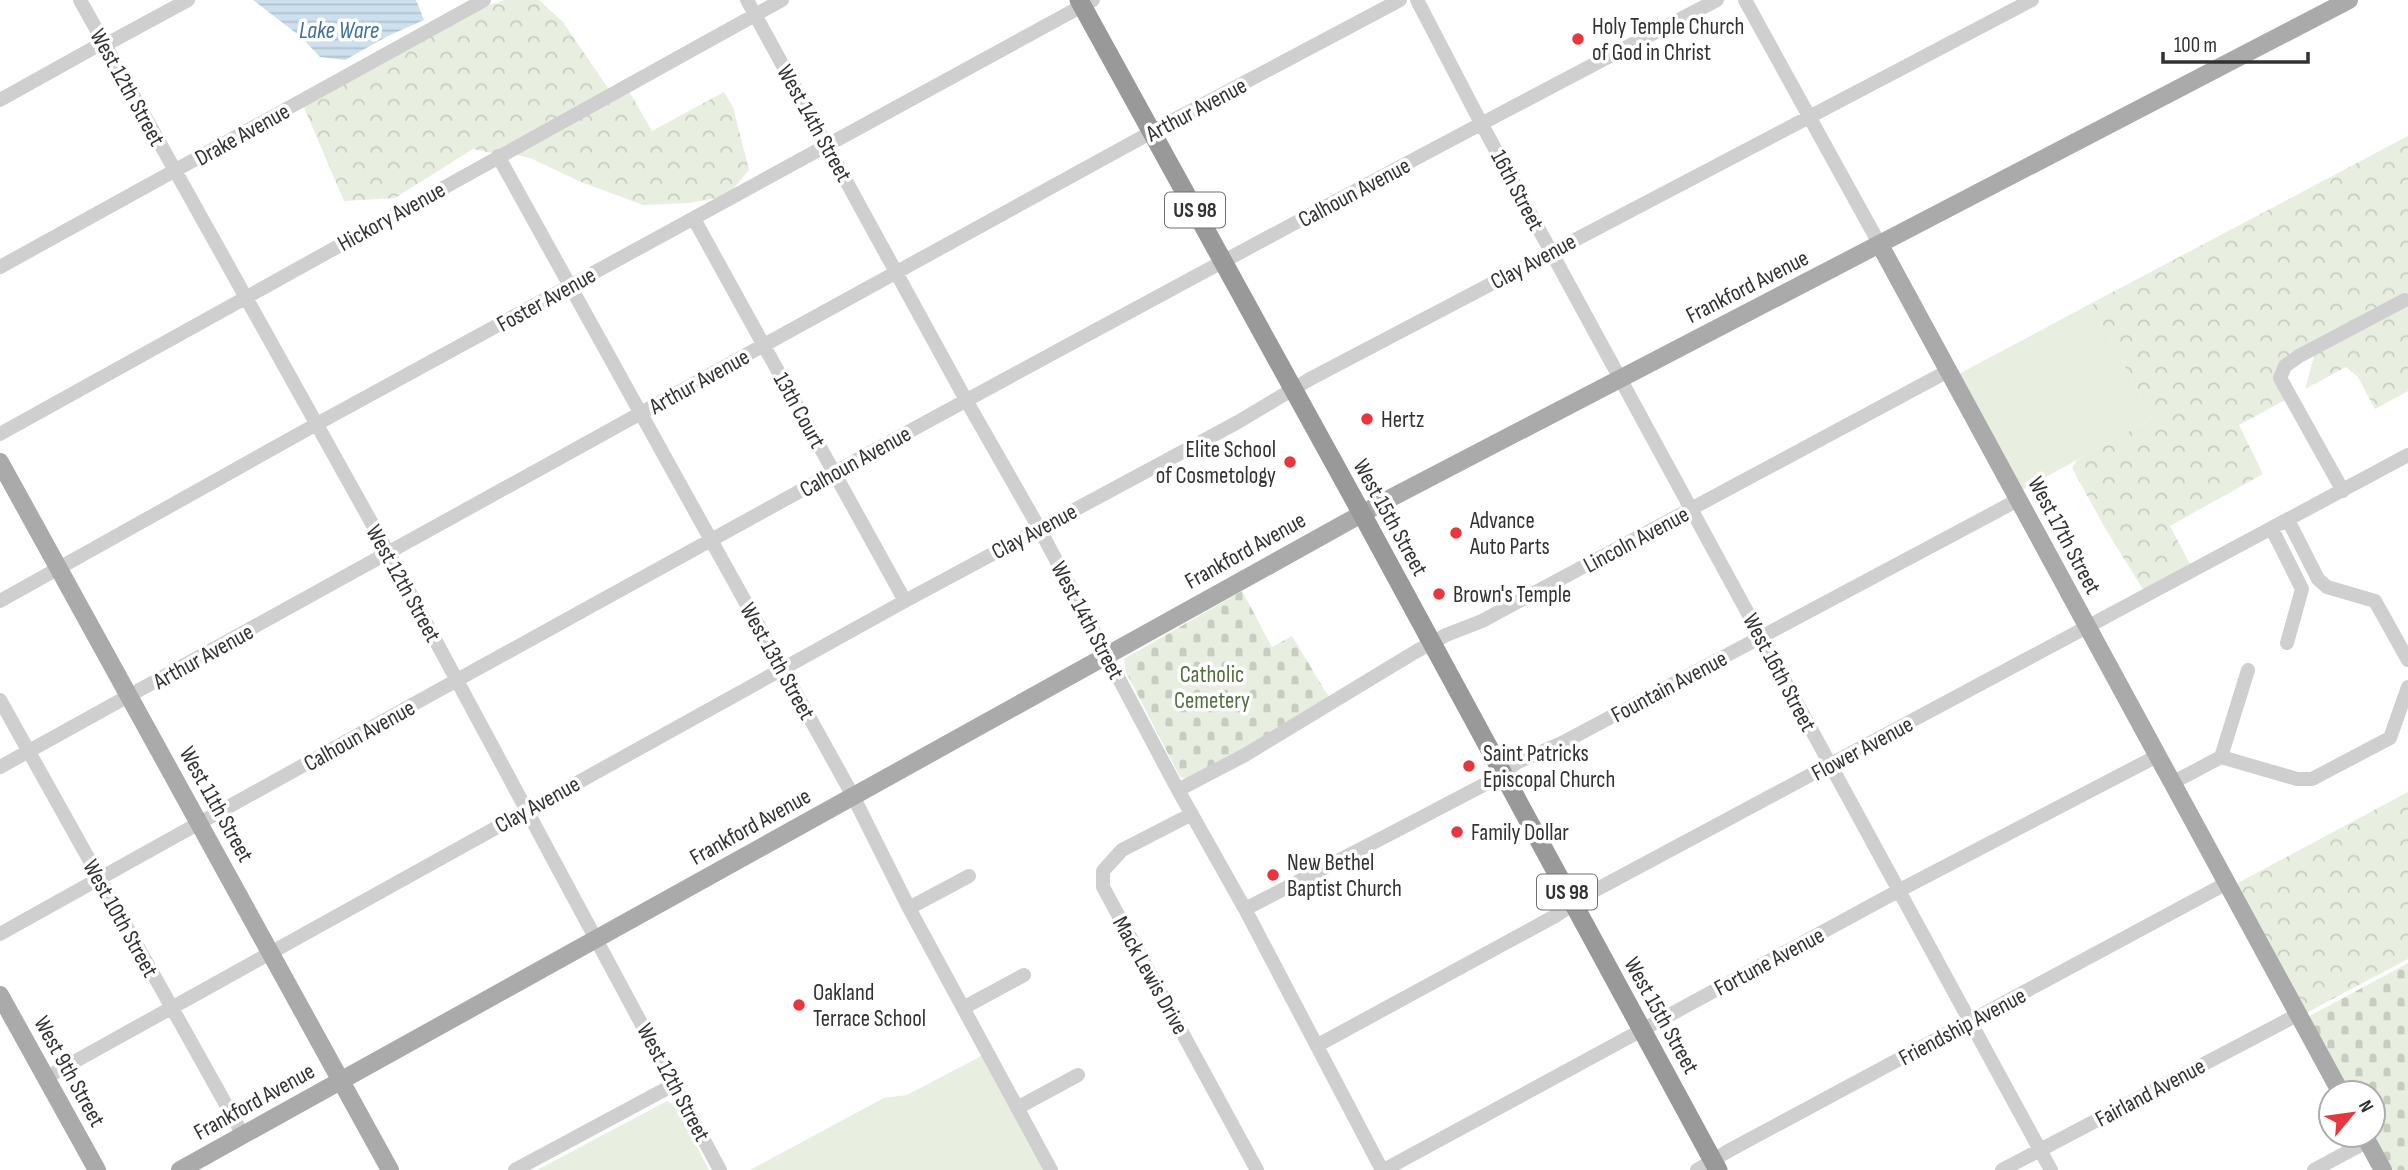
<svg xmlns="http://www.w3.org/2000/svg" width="2408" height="1170" font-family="'Sofia Sans Condensed',sans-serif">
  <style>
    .green { fill: #e8eee0 }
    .forest { fill: url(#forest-crowns) }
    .cemetery { fill: url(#cemetery-stones) }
    .water { fill: url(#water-rules) }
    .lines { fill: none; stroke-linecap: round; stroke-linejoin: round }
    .minor { stroke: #cfcfcf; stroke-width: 14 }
    .major { stroke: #aaa; stroke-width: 18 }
    .highway { stroke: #999; stroke-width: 19 }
    .poi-dot { fill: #e7363e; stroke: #fff; stroke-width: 2.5 }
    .labels { text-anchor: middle; stroke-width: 7; stroke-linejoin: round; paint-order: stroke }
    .shield { fill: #fff; stroke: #707070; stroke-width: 2 }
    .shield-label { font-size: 21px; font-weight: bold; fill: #323232 }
    .poi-label { font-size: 23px; fill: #323232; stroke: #fff; text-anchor: start }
    .street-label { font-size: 23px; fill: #323232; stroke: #fff }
    .park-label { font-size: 23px; fill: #546f3e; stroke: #fff }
    .water-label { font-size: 24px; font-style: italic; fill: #3e7196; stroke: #fff }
  </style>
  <defs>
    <pattern id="forest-crowns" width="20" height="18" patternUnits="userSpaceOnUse" patternTransform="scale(1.75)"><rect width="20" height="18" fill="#e8eee0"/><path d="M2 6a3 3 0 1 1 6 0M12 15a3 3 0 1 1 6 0" fill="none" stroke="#c7cdc1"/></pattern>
    <pattern id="cemetery-stones" width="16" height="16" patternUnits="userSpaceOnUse" patternTransform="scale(1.75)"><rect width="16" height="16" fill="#e8eee0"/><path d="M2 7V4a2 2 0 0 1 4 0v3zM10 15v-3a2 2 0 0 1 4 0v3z" fill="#c7cdc1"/></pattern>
    <pattern id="water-rules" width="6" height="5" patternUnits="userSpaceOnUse" patternTransform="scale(1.75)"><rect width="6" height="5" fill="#cde0ee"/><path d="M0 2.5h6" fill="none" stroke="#b0c1cd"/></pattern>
  </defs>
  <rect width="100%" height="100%" fill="#fff"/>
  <!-- green -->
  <path class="green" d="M2092 303 2152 419 2020 491 1957 375Z
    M985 1054 1048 1170H750L884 1098 907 1095Z
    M667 1101 675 1105 709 1170H537Z"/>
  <!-- forest -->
  <path class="forest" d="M505 0H539L563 22 610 91 496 154 473 149 395 198 344 201 303 105 479 8Z
    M629 91 652 131 724 92 733 107 749 170 729 194 723 197 688 203 643 205 581 182 530 158 514 154Z
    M2408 136V293L2297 352 2282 362 2285 400 2239 425 2263 474 2170 526 2191 566 2144 591 2105 528 2072 468 2077 460 2152 419 2092 303Z
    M2408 304V391L2375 409 2358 377 2346 367 2305 389 2315 353Z
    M2408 792V959L2308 1012 2306 1016 2234 885Z"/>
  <!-- cemetery -->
  <path class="cemetery" d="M1242 591 1272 647 1292 636 1330 699 1190 780 1180 777 1126 672 1124 659Z
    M2408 963V1170H2388L2373 1135V1093H2346L2306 1018Z"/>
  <!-- water -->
  <path class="water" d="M253 0H416L424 20 388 36 345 60 320 57 301 37Z"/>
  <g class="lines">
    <!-- minor -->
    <path class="minor" d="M80 0 389 554 720 1170
      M747 0 966 400 1039 528 1178 790 1245 909 1382 1170
      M1417 0 1481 123 2051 1170
      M1745 0 1880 245
      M105 45 188 0
      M0 100 104 42
      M498 156 853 796 909 908 1051 1170
      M694 219 905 601
      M0 267 484 0
      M0 434 782 0
      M2343 491 2280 378 2285 366 2299 356 2405 300
      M2288 520 2318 579 2327 587 2375 601 2408 660
      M2272 529 2302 589 2287 643
      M0 601 315 425 1093 0
      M0 700 243 1135
      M2221 757 2248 670
      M0 767 764 345 1170 122 1400 0
      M2172 783 2221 757 2297 779H2312L2390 738 2408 687
      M1178 790 1245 755 1415 652 1446 635 1482 621 1948 371
      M1192 814 1122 850 1103 871V887L1257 1170
      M909 908 969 876
      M1245 909 1411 823 1489 782 1518 762 1562 743 2018 500
      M0 934C569 617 1139 301 1717 0
      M963 1008 1024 975
      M1318 1045 1557 915 1590 893 2408 455
      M45 1078 905 601 1238 422 1310 379 2032 0
      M1017 1108 1078 1075
      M515 1170 675 1084
      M1384 1170 1898 891 2157 756
      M1697 1170 1730 1150 2227 883
      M2002 1170 2299 1014
      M2314 1170 2368 1141"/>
    <!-- major -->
    <path class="major" d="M1880 245 2341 1093
      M0 462 390 1170
      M0 995 97 1170
      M2364 1135 2383 1170
      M180 1170 1385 501 2349 0"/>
    <!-- highway -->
    <path class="highway" d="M1079 0 1356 503 1718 1170"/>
  </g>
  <!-- markers -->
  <g class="poi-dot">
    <circle cx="1578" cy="39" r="7"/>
    <circle cx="1367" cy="419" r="7"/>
    <circle cx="1290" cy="462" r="7"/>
    <circle cx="1456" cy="533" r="7"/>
    <circle cx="1439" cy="594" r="7"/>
    <circle cx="1469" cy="766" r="7"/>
    <circle cx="1457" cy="832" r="7"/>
    <circle cx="1273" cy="875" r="7"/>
    <circle cx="799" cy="1005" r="7"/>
  </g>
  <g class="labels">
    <!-- shield labels -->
    <g class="shield">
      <rect x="1165" y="192.5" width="60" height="35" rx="5"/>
      <rect x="1537" y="874.5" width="60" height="35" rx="5"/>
    </g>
    <g class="shield-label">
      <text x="1195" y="217">US 98</text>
      <text x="1567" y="899">US 98</text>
    </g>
    <!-- poi labels -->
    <g class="poi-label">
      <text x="1592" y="34">Holy Temple Church<tspan x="1592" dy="26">of God in Christ</tspan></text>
      <text x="1381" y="427">Hertz</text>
      <text x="1276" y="457" text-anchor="end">Elite School<tspan x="1276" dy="26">of Cosmetology</tspan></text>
      <text x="1470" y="528">Advance<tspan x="1470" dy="26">Auto Parts</tspan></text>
      <text x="1453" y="602">Brown's Temple</text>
      <text x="1483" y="761">Saint Patricks<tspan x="1483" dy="26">Episcopal Church</tspan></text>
      <text x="1471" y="840">Family Dollar</text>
      <text x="1287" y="870">New Bethel<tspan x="1287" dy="26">Baptist Church</tspan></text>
      <text x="813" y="1000">Oakland<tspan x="813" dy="26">Terrace School</tspan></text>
    </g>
    <!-- street labels -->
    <g class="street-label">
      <text transform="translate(128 87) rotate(61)" y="8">West 12th Street</text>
      <text transform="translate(1196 109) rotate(-28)" y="8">Arthur Avenue</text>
      <text transform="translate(815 123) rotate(61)" y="8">West 14th Street</text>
      <text transform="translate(242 134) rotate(-29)" y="8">Drake Avenue</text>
      <text transform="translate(1518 190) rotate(62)" y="8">16th Street</text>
      <text transform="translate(1354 192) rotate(-28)" y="8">Calhoun Avenue</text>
      <text transform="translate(391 216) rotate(-29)" y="8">Hickory Avenue</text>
      <text transform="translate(1533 261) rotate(-28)" y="8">Clay Avenue</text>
      <text transform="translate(1747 286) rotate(-27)" y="8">Frankford Avenue</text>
      <text transform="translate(546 299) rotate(-29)" y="8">Foster Avenue</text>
      <text transform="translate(699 381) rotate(-29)" y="8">Arthur Avenue</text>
      <text transform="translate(800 410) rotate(61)" y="8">13th Court</text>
      <text transform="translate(855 461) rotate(-29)" y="8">Calhoun Avenue</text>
      <text transform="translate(1391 517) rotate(61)" y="8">West 15th Street</text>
      <text transform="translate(1034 531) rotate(-28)" y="8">Clay Avenue</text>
      <text transform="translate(2065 535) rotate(62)" y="8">West 17th Street</text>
      <text transform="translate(1636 539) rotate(-28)" y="8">Lincoln Avenue</text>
      <text transform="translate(1245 550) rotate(-29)" y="8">Frankford Avenue</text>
      <text transform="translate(404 583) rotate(61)" y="8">West 12th Street</text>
      <text transform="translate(1088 620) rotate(62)" y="8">West 14th Street</text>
      <text transform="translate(203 656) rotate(-29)" y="8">Arthur Avenue</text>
      <text transform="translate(778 661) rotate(61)" y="8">West 13th Street</text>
      <text transform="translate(1780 672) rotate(62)" y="8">West 16th Street</text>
      <text transform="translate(1669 686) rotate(-28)" y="8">Fountain Avenue</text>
      <text transform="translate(359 735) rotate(-29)" y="8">Calhoun Avenue</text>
      <text transform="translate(1862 748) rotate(-28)" y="8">Flower Avenue</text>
      <text transform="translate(217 804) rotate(61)" y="8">West 11th Street</text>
      <text transform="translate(537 804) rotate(-29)" y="8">Clay Avenue</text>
      <text transform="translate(750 826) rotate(-29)" y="8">Frankford Avenue</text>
      <text transform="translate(121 918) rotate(61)" y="8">West 10th Street</text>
      <text transform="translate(1769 961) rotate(-28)" y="8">Fortune Avenue</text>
      <text transform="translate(1151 975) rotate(61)" y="8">Mack Lewis Drive</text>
      <text transform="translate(1662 1015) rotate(61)" y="8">West 15th Street</text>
      <text transform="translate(1962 1026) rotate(-28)" y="8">Friendship Avenue</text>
      <text transform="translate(70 1071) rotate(61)" y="8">West 9th Street</text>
      <text transform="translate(674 1082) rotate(62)" y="8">West 12th Street</text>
      <text transform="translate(2150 1092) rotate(-28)" y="8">Fairland Avenue</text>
      <text transform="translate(254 1101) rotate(-29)" y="8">Frankford Avenue</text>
    </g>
    <!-- park labels -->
    <g class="park-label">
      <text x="1212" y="682">Catholic<tspan x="1212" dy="26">Cemetery</tspan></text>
    </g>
    <!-- water labels -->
    <g class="water-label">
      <text x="339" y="38">Lake Ware</text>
    </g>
  </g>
  <!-- north arrow -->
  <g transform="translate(2352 1114) rotate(61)"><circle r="33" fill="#ffffff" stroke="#adadad" stroke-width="2"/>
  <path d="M0-5L12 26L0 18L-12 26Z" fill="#e7363e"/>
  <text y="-10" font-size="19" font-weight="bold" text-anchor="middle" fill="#323232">N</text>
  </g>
  <!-- scale -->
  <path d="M2163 52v10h145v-10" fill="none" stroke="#323232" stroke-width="3.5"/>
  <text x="2174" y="52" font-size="21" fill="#323232" stroke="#ffffff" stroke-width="5" paint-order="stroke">100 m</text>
</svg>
